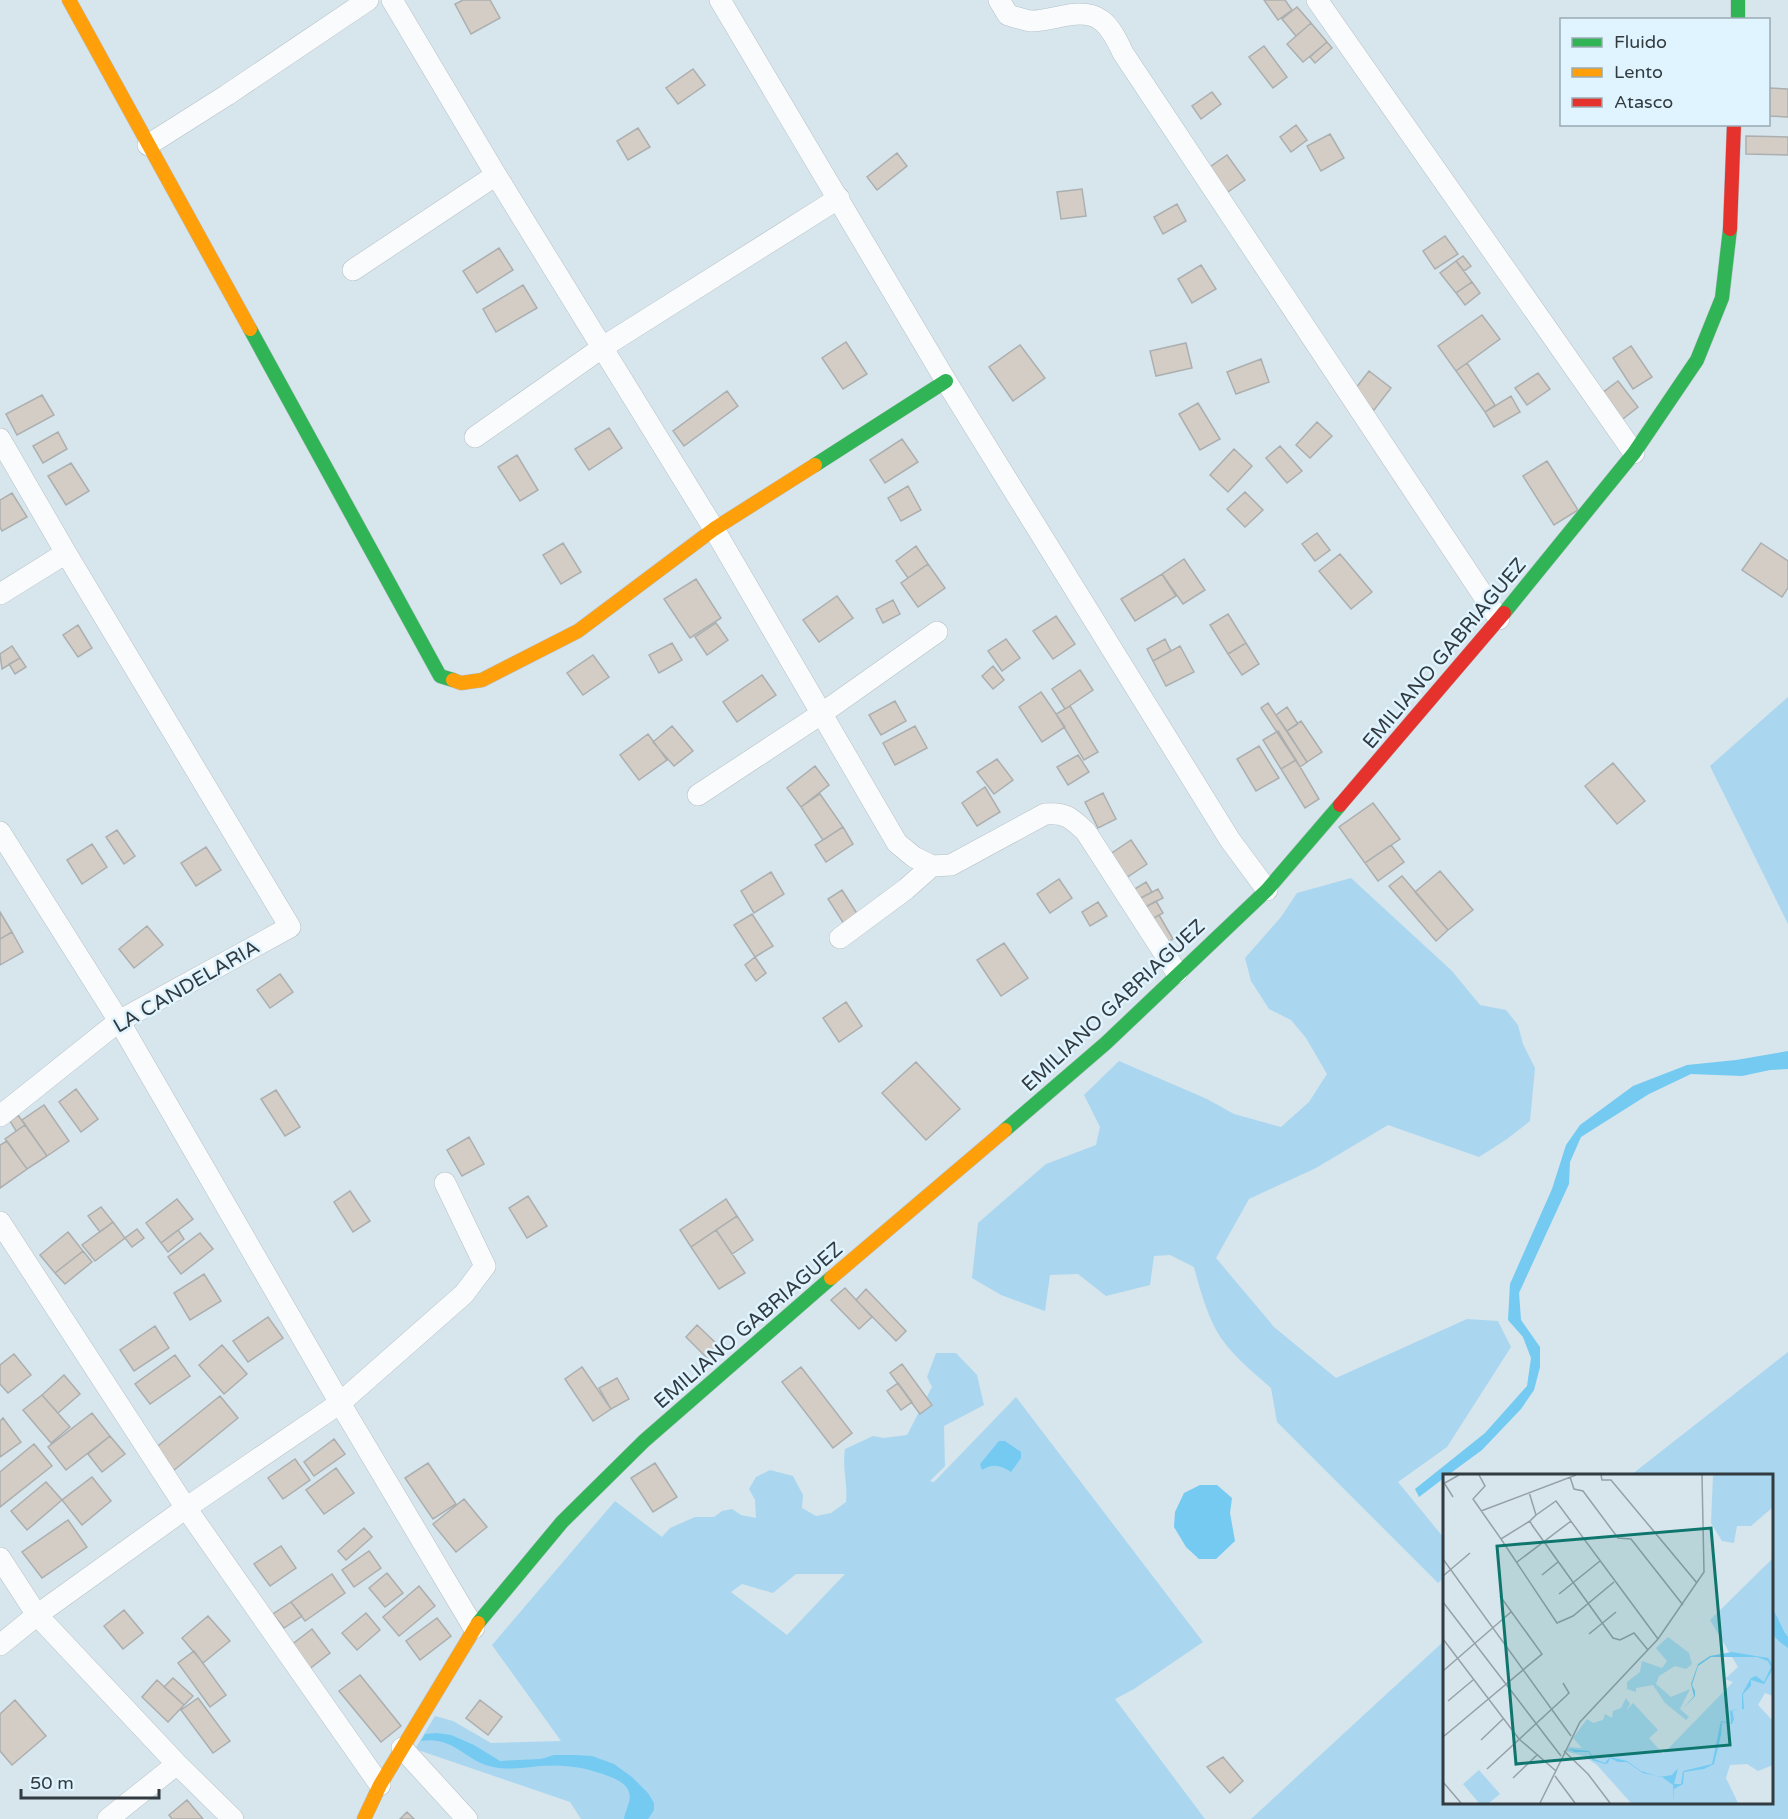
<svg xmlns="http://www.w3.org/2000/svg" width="1788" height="1819" font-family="'Varela Round',sans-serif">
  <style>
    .green { fill: #aad7ef; fill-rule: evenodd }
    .water { fill: #74caf1 }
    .building { fill: #d4cdc6; stroke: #acafaf; stroke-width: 1.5 }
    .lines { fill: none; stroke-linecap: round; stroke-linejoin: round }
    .street-casing { stroke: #b6c1c7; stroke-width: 22 }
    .fast-casing { stroke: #b6c1c7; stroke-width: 15 }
    .slow-casing { stroke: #b6c1c7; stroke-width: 15 }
    .jam-casing { stroke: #b6c1c7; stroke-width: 15 }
    .street { stroke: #f9fbfc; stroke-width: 21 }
    .fast { stroke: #30b455; stroke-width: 14 }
    .slow { stroke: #ff9f0a; stroke-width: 14 }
    .jam { stroke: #e5322d; stroke-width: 14 }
    .labels { text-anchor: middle; stroke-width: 5; stroke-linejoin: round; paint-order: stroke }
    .street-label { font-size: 20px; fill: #313b40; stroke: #e0f4ff }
    .inset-road { fill: none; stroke: #95a1a8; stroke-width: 1.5 }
    .view { fill: #0f766e; fill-opacity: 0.15; stroke: #0f766e; stroke-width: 3 }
    .inset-edge { fill: none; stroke: #313b40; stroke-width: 3 }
  </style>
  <rect width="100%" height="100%" fill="#d7e5ed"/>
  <!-- green -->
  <path class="green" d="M1788 697V924L1710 766Z
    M1351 878 1452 971 1480 1005 1506 1010 1518 1025 1523 1044 1535 1068 1530 1121 1507 1139 1479 1157 1388 1125 1316 1168 1249 1199 1216 1258 1274 1327 1336 1378 1467 1319 1498 1321 1511 1347 1447 1447 1398 1482 1444 1538V1578L1438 1583 1277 1422 1271 1388C1254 1373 1234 1357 1221 1338 1208 1319 1200 1290 1194 1267L1170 1255 1154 1256 1150 1285 1106 1296 1078 1274 1050 1275 1045 1311 1001 1295 972 1278 978 1223 1046 1164 1096 1145 1100 1127 1084 1095 1119 1061 1207 1099 1234 1114 1281 1127 1309 1102 1327 1074 1306 1038 1291 1020 1269 1009 1251 981 1245 958 1281 917 1297 893Z
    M1788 1352V1819H1251L1444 1641V1802H1772V1476L1631 1475Z
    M936 1353H956L977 1375 984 1405 944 1426 945 1466 930 1481 934 1482 1016 1397 1203 1642 1134 1689 1115 1699 1205 1819H581L570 1802 415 1749 435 1716 453 1721 491 1743 561 1741 492 1645 615 1501 662 1537 670 1528 695 1517H714L722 1511 732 1509 741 1515 756 1518 755 1500 749 1489 756 1477 770 1470 793 1476 803 1495 802 1508 816 1516 831 1513 846 1502C848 1484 842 1468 845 1449L873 1436 884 1438 907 1435 932 1387 927 1377ZM796 1574H845L787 1635 731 1592 742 1584 773 1593Z"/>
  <!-- water -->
  <path class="water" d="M1788 1051V1069L1770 1070 1742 1076 1691 1074 1649 1094 1581 1137 1570 1162 1569 1184 1519 1293 1521 1320 1540 1347V1367L1534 1390 1521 1409 1482 1450 1448 1475 1444 1476V1478L1419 1497 1415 1489 1485 1433 1527 1386 1531 1358 1523 1337 1508 1320 1510 1284 1552 1189 1566 1145 1580 1125 1633 1086 1687 1065 1736 1060Z
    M999 1441H1005L1021 1452V1458L1011 1472C1001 1465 992 1463 982 1470L980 1464Z
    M1200 1485H1217L1232 1498 1230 1513 1235 1541 1216 1559H1199L1186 1547 1174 1527 1175 1512 1184 1493Z
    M1772 1609C1779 1617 1781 1629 1788 1637V1648C1768 1634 1771 1632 1772 1609Z
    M437 1733 451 1735 474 1745 500 1761 541 1759 554 1755H575L592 1756 614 1764 632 1777 648 1793 654 1803V1810L648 1819H624C625 1810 632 1801 629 1792 626 1783 616 1779 608 1776 586 1767 563 1764 539 1766 524 1768 508 1770 493 1767 464 1761 455 1736 421 1741L425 1734Z"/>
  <!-- building -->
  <path class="building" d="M463 0H490L500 18 471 34 455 4Z
    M1264 0H1285L1292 10 1278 20Z
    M1297 7 1311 23 1296 36 1282 19Z
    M1311 23 1327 42 1303 62 1287 44Z
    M1327 42 1332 48 1315 63 1310 57Z
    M1264 46 1287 77 1273 88 1249 57Z
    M693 69 705 85 678 104 666 88Z
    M1769 88 1788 89V117L1768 116Z
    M1212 92 1221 104 1201 119 1192 106Z
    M1296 125 1307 140 1291 152 1280 137Z
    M638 128 650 147 628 160 617 141Z
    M1330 134 1344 158 1321 171 1307 146Z
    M1746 136 1788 137V155L1746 154Z
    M897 153 907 166 877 190 867 177Z
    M1227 155 1245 180 1225 194 1207 169Z
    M1082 189 1086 216 1061 219 1057 192Z
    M1177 204 1186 221 1163 234 1154 217Z
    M1445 236 1458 254 1435 269 1423 251Z
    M499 248 513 270 477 293 463 271Z
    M1463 256 1471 266 1464 271 1456 261Z
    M1456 261 1472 282 1456 293 1440 273Z
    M1201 265 1216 289 1192 303 1178 279Z
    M1472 282 1480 293 1465 305 1456 293Z
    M523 285 537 308 496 332 483 309Z
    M1482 315 1500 339 1456 371 1438 346Z
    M846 342 867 374 843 389 822 358Z
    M1186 343 1192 368 1156 376 1150 351Z
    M1020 345 1045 378 1013 401 989 367Z
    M1631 346 1652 377 1633 389 1613 358Z
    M1261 359 1269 382 1236 394 1227 372Z
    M1467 363 1495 405 1485 412 1456 371Z
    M1369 371 1391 388 1374 410 1352 393Z
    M1538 373 1550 389 1527 405 1515 388Z
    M1618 381 1638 407 1619 422 1598 396Z
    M727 391 738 406 684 446 673 431Z
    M42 395 54 415 17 435 6 414Z
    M1511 396 1520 412 1494 427 1485 412Z
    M1198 403 1220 439 1200 450 1179 414Z
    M1317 422 1332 436 1310 458 1296 445Z
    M609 428 622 448 589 470 575 449Z
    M58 432 67 449 43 463 33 446Z
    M902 439 918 462 885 483 870 460Z
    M1280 446 1302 471 1287 483 1266 458Z
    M1234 449 1252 466 1228 492 1210 475Z
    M517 455 538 490 520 501 498 467Z
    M1547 461 1578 510 1554 525 1523 476Z
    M71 463 89 491 66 505 48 476Z
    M908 486 921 510 901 521 888 498Z
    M1245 492 1263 510 1245 527 1227 509Z
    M12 493 27 517 2 531 0 527V500Z
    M1317 533 1330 550 1315 561 1302 544Z
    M563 543 581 572 561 584 543 555Z
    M1761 543 1788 561V588L1782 597 1742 570Z
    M916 546 928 564 908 578 896 561Z
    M1340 554 1372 592 1351 609 1319 571Z
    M1184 559 1205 590 1183 604 1162 574Z
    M928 564 945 588 918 607 901 583Z
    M1162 574 1176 596 1135 621 1121 599Z
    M696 579 721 618 690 638 664 599Z
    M837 596 853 618 819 642 803 620Z
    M893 600 900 614 883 623 876 609Z
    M1228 614 1246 643 1228 654 1210 625Z
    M1056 616 1075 644 1053 659 1033 631Z
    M716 623 728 640 707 655 695 637Z
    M78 625 92 648 78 657 63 635Z
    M1006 639 1020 658 1002 671 988 651Z
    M1165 639 1171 651 1153 661 1147 649Z
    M672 643 682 660 659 673 649 655Z
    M1246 643 1259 664 1242 675 1228 654Z
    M12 646 20 658 2 669 0 654Z
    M1180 646 1194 672 1166 686 1153 661Z
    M593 655 609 677 583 695 567 673Z
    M20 658 26 667 15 674 9 664Z
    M993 666 1004 680 993 689 982 676Z
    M1080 670 1093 690 1065 709 1052 689Z
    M762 675 776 695 737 722 723 702Z
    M1041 692 1065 727 1042 742 1019 707Z
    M895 701 906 721 881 735 869 715Z
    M1268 703 1307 762 1300 767 1261 708Z
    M1070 706 1098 752 1084 760 1056 714Z
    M1287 707 1298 724 1287 731 1276 715Z
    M1301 721 1322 752 1307 762 1287 731Z
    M672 726 693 751 674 766 653 742Z
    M915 726 927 748 895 765 883 743Z
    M1278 731 1296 760 1281 769 1263 740Z
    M648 734 667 760 639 780 620 755Z
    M1259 746 1279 778 1256 791 1237 759Z
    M1078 755 1089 772 1068 785 1057 767Z
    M997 759 1013 780 994 794 977 772Z
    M1296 760 1319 799 1305 808 1281 769Z
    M1613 763 1645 801 1617 824 1585 786Z
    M815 766 829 785 801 807 787 788Z
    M985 787 1000 812 977 826 962 803Z
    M1103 793 1116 819 1098 828 1085 802Z
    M820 794 843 827 823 840 801 807Z
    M1373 803 1400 839 1365 863 1339 827Z
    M843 827 853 844 826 862 815 845Z
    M117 830 135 856 124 864 106 837Z
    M1131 840 1147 864 1123 880 1106 857Z
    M92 844 107 867 82 884 67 860Z
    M1391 845 1404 862 1378 881 1365 863Z
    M206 847 221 870 196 886 181 863Z
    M1440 871 1473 910 1448 930 1415 892Z
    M771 872 784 894 754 913 741 891Z
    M1402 876 1448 930 1436 941 1389 886Z
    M1059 879 1072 898 1050 913 1037 894Z
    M1146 882 1152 892 1135 901 1130 892Z
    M1158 889 1163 898 1140 910 1135 901Z
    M842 890 858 915 844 924 828 899Z
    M1156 901 1163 913 1147 922 1140 910Z
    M1098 902 1107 916 1090 926 1082 912Z
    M0 912 12 932 0 939Z
    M752 914 773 946 755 957 734 925Z
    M1159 915 1173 939 1163 945 1149 921Z
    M147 926 163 945 134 968 119 949Z
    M12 932 23 952 0 965V939Z
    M1004 943 1028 978 1001 996 977 960Z
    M755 957 766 973 756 981 745 965Z
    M280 974 293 992 270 1008 257 990Z
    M846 1002 862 1026 839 1042 823 1018Z
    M916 1062 960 1109 926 1140 882 1093Z
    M76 1089 98 1119 81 1132 59 1102Z
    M276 1090 300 1127 285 1136 261 1099Z
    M44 1105 69 1141 47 1156 22 1120Z
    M18 1115 25 1125 16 1131 10 1121Z
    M25 1125 47 1156 27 1169 5 1139Z
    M469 1137 484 1164 462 1176 447 1150Z
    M7 1141 27 1169 0 1188V1145Z
    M350 1191 370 1221 353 1232 334 1202Z
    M528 1196 547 1226 527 1238 509 1208Z
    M177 1199 193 1219 161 1243 146 1223Z
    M726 1199 737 1216 691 1247 680 1230Z
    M101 1207 113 1222 100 1232 88 1216Z
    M737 1216 753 1240 732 1254 716 1230Z
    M113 1222 125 1238 95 1261 82 1245Z
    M137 1229 144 1238 132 1247 125 1238Z
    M178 1230 184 1239 168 1252 161 1243Z
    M716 1230 745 1273 719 1289 691 1247Z
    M68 1232 83 1251 55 1273 40 1255Z
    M200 1233 213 1249 181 1274 168 1257Z
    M83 1251 92 1262 65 1284 55 1273Z
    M204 1274 221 1301 190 1320 174 1293Z
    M845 1288 872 1317 859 1329 831 1300Z
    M866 1289 906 1331 896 1341 856 1300Z
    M268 1317 283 1338 248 1362 233 1341Z
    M697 1325 720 1347 708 1359 686 1337Z
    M155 1326 169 1348 134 1371 120 1350Z
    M222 1345 247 1374 224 1394 199 1365Z
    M14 1354 31 1375 8 1393 0 1384V1365Z
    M175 1355 190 1376 150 1404 135 1384Z
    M902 1364 932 1405 920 1414 890 1373Z
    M582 1367 611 1409 593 1421 565 1379Z
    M801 1367 852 1433 833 1448 782 1382Z
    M64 1375 80 1394 58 1413 42 1395Z
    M617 1378 629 1399 611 1409 599 1388Z
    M898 1383 912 1402 901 1410 887 1391Z
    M42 1395 70 1427 51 1443 23 1410Z
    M220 1396 238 1418 173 1471 154 1449Z
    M92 1413 110 1436 66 1470 48 1447Z
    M3 1418 21 1442 0 1457V1421Z
    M110 1436 125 1454 102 1472 88 1454Z
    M334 1439 345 1454 314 1476 304 1462Z
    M34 1444 52 1466 0 1507V1472Z
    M295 1459 310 1480 283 1499 268 1478Z
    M428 1463 456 1504 433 1519 405 1478Z
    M655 1463 677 1497 653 1512 631 1478Z
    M336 1468 354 1493 324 1514 306 1490Z
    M92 1477 111 1501 82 1525 62 1500Z
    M46 1482 62 1500 27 1530 11 1511Z
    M464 1499 487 1527 456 1552 433 1524Z
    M68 1520 87 1547 42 1578 22 1552Z
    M364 1528 372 1537 346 1560 338 1551Z
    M281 1546 296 1568 270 1586 254 1564Z
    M369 1551 381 1568 354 1587 342 1570Z
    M387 1573 403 1593 385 1607 369 1588Z
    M332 1574 345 1593 305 1621 291 1602Z
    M419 1586 435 1606 399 1636 383 1617Z
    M291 1602 302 1616 284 1628 273 1614Z
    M124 1610 143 1633 123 1649 104 1626Z
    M366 1613 380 1630 357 1650 342 1633Z
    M208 1616 230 1641 203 1663 182 1638Z
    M437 1618 451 1636 420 1660 406 1641Z
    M312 1629 330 1653 308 1670 290 1646Z
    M194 1651 226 1695 210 1707 178 1663Z
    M360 1675 401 1726 381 1742 339 1691Z
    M173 1678 193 1696 184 1705 164 1687Z
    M157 1680 184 1705 168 1722 142 1697Z
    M198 1698 230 1741 213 1753 181 1710Z
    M15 1700 46 1736 12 1765 0 1751V1714Z
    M480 1700 502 1717 488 1735 466 1718Z
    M1223 1757 1243 1781 1230 1793 1207 1767Z
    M187 1800 203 1819H172L169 1815Z
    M407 1812 414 1819H400Z"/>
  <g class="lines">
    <defs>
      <path id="street" d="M392 0 496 175 714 529 897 843 914 857 932 866 951 865 1045 814C1066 812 1071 818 1086 832L1177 973
        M720 0 946 381 1230 840 1267 890
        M999 0 1008 15C1015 17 1024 20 1031 21 1041 21 1053 18 1063 16 1099 8 1109 23 1123 53L1499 619
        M1317 0 1634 453
        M148 145 227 95 368 0
        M353 270 496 175
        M475 437 603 347 839 198
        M0 439 66 553 290 927 119 1021 0 1116
        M0 594 66 553
        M698 795 821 714 937 632
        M0 832 119 1021 340 1403 474 1628
        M840 938 906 889 932 866
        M0 1222 186 1508 380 1785
        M0 1558 37 1615 177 1764 233 1819
        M0 1645 37 1615 186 1508 340 1403 464 1294 485 1266 445 1183
        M402 1748 467 1819
        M108 1819 177 1764"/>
      <path id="fast" d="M1738 0V20
        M250 329 440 676 453 680
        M815 465 946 381
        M1504 613 1634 453 1697 360 1722 298 1730 229
        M1005 1130 1106 1043 1267 890 1340 805
        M478 1623 562 1522 644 1441 831 1278"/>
      <path id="slow" d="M69 0 250 329
        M453 680 461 683 482 680 578 631 714 529 815 465
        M831 1278 1005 1130
        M364 1819 380 1785 478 1623"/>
      <path id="jam" d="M1730 229 1734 124
        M1340 805 1504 613"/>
    </defs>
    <!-- street casing -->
    <use href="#street" class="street-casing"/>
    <!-- fast casing -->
    <use href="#fast" class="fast-casing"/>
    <!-- slow casing -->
    <use href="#slow" class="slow-casing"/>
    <!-- jam casing -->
    <use href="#jam" class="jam-casing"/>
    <!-- street -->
    <use href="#street" class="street"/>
    <!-- fast -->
    <use href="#fast" class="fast"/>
    <!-- slow -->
    <use href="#slow" class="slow"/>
    <!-- jam -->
    <use href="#jam" class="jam"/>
  </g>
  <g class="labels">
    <!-- street labels -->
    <g class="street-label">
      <text transform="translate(1444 653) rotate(-50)" y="7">EMILIANO GABRIAGUEZ</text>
      <text transform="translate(186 986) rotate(-30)" y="7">LA CANDELARIA</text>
      <text transform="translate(1113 1005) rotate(-43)" y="7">EMILIANO GABRIAGUEZ</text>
      <text transform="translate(748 1325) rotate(-41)" y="7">EMILIANO GABRIAGUEZ</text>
    </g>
  </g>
  <!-- overview -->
  <g transform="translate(1443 1474)">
    <rect width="330" height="330" fill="#d7e5ed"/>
    <path d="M270 1H330V33L308 52H294L291 69 279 67 268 49ZM330 84V222L322 219 315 231 330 247V291L315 297 304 290 287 291 283 304 295 329H188L154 291 141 282 122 277 126 273 139 274 130 264 144 245 150 249 160 246 162 240 169 244 170 237 178 234 183 224 187 230 183 237 190 229 215 256 206 264 220 280 290 208 282 205 295 193 267 146ZM225 163 246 179 249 190 243 195 232 192 216 202 213 210 228 223 247 215 237 235 246 243 243 246 222 229 210 211 193 214V218L184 215V208L197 198 199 187 219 194 222 190 224 187 213 174ZM36 296 57 320 46 329H36L20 310Z" fill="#aad7ef"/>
    <path d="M289 178 325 184 328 188 330 195 321 210 308 206V212L300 220 301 235 289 236 291 245 289 250 279 248 278 261 271 290 261 295 241 298 240 310 231 315V329L230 311 219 303 200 299 184 288H175L167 284 165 289 162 290 149 286 146 278H132L125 275 146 277 151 285 162 289 167 283 184 287 198 297 217 303 229 301 235 294 231 310H238L240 297 269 290 278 247 288 249 287 237 299 235V220L308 204 313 202 321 208 328 193 325 187 314 183H268L255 192 249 211 252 217V222L239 236 251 222 248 210 255 190 267 182Z" fill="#74caf1"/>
    <path class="inset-road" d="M36 1 42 12 30 25 58 65 87 47M158 1 159 6H168L254 109M127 3 131 15 140 17 175 64 188 65 240 131M0 7 10 23M0 10 16 1M86 18 93 41 87 47 89 51 170 164 177 166 191 159 205 176M38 37 133 1M93 41 113 27 215 165M58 65 114 149 130 142 171 108M0 85 128 262M74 88 128 47M99 101 115 88M0 102 27 79M116 120 157 87M0 128 118 282M146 160 173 138M0 165 76 265 113 297M0 197 68 138M5 227 30 206M0 263 99 180 57 122M38 266 60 245M121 277 145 300 167 329M44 295 123 222 126 219 120 209M112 302 132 329M70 304 94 281M0 308 18 329M97 329 137 248 215 165 261 98 259 1"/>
    <path class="view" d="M268 54 287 271 73 290 54 72Z"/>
    <rect width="330" height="330" class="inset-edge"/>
  </g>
  <!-- legend -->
  <rect x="1560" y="18" width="210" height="108" fill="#e0f4ff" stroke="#9aaab3" stroke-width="1.5"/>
  <rect x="1572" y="38" width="30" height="9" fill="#30b455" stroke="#9aaab3" stroke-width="1.5"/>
  <text x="1614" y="48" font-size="18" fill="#313b40">Fluido</text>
  <rect x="1572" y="68" width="30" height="9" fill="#ff9f0a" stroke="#9aaab3" stroke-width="1.5"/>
  <text x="1614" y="78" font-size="18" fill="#313b40">Lento</text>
  <rect x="1572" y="98" width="30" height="9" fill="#e5322d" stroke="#9aaab3" stroke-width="1.5"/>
  <text x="1614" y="108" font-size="18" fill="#313b40">Atasco</text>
  <!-- scale -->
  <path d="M21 1789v9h138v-9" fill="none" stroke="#313b40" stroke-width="3"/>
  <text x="30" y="1789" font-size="18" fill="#313b40" stroke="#e0f4ff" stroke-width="4.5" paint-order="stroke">50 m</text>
</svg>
